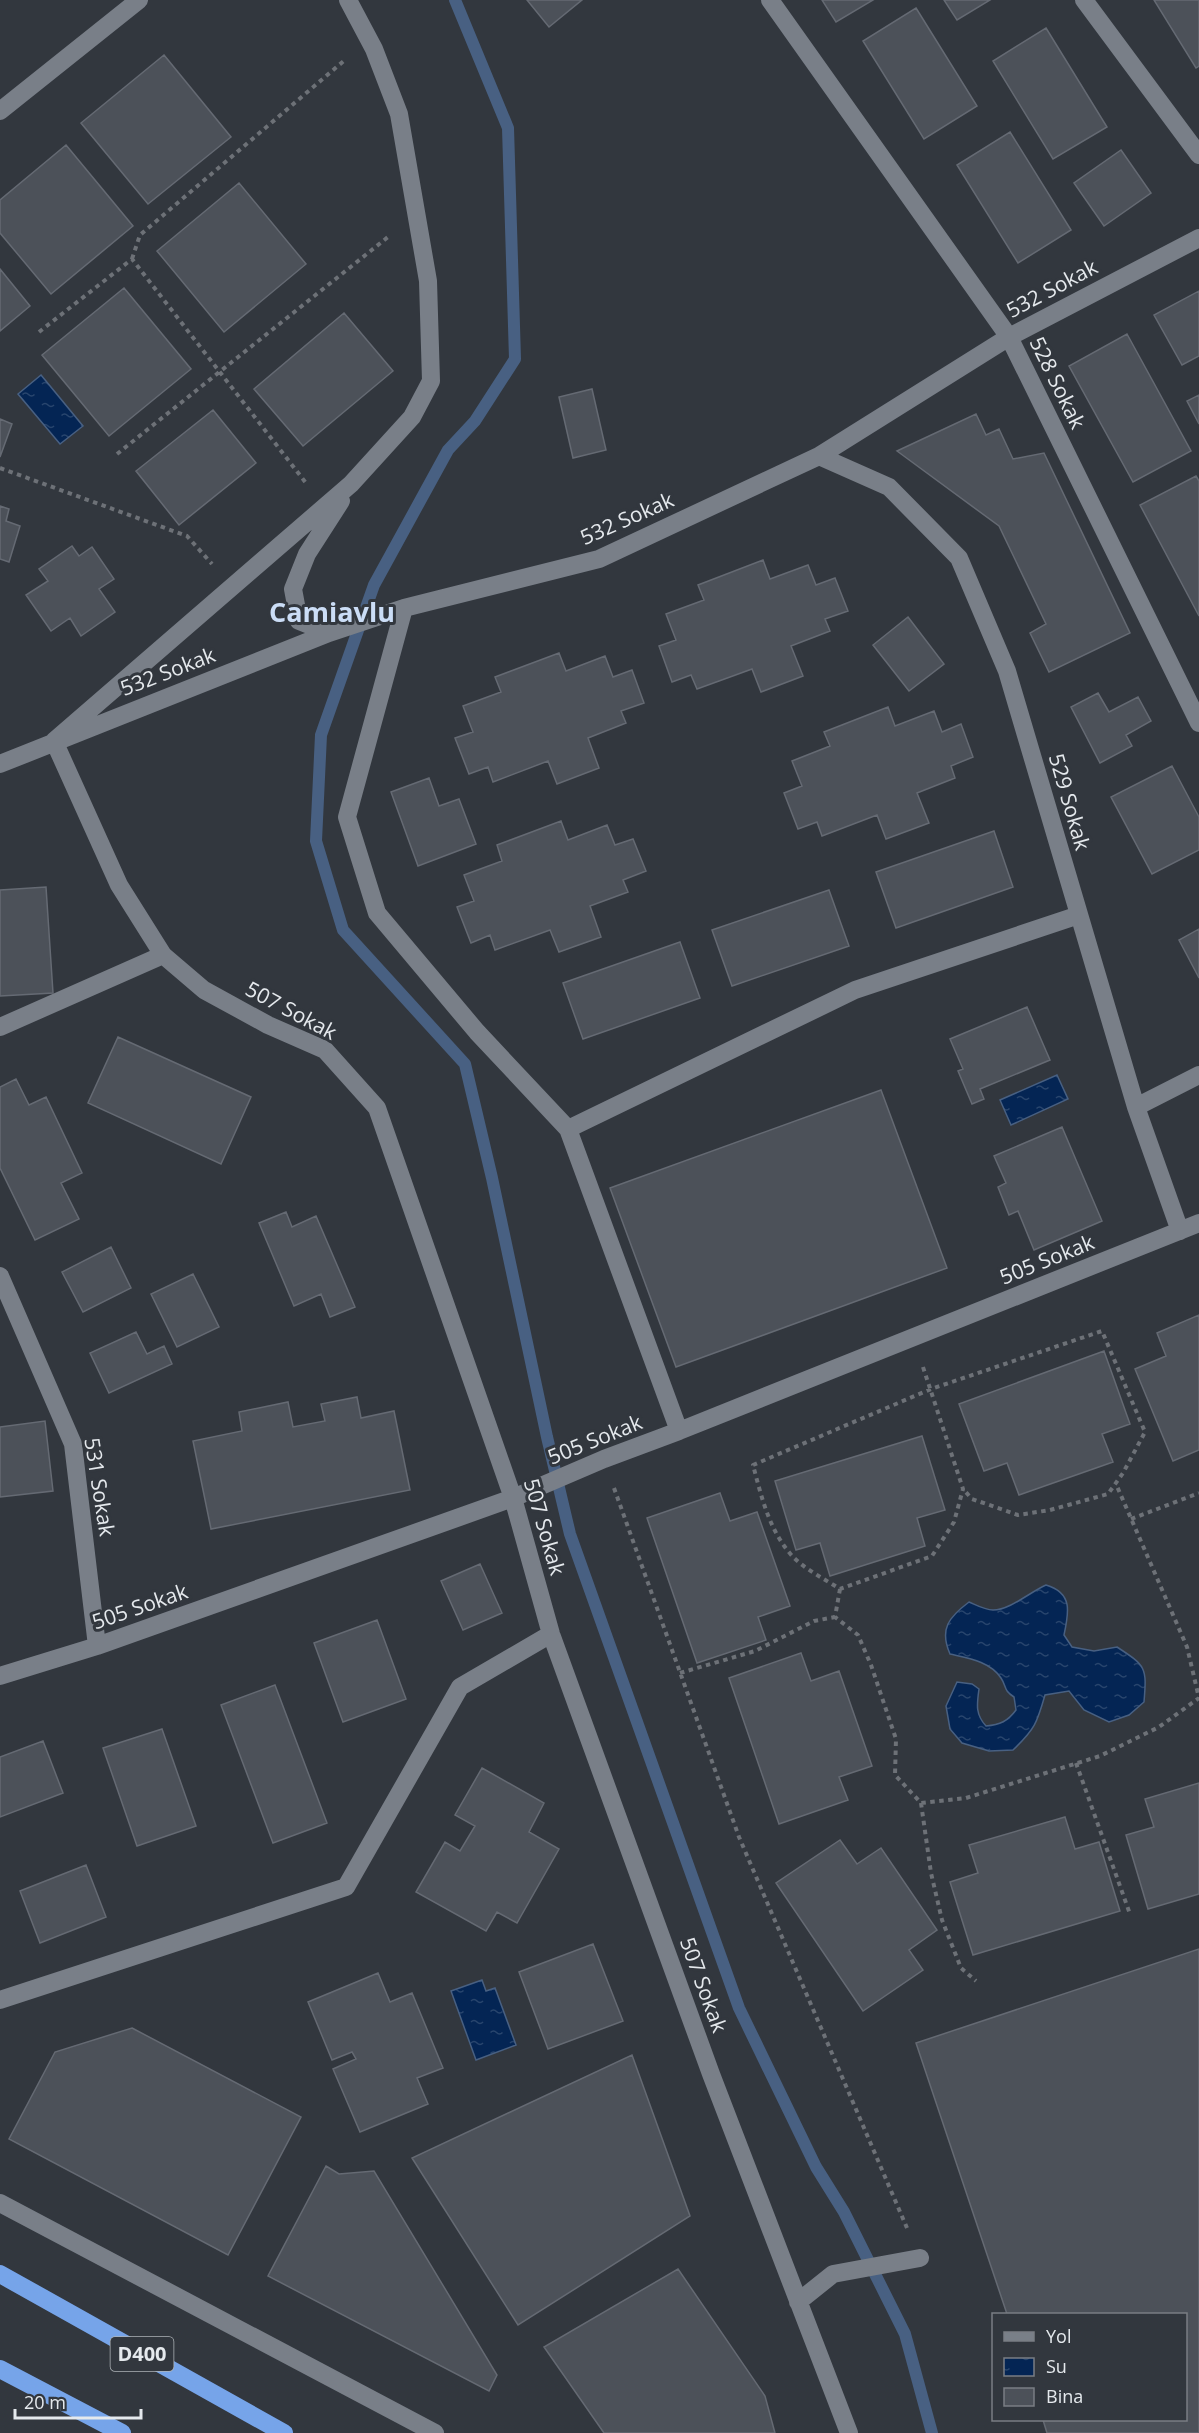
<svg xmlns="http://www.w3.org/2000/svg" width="1199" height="2433" font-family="'Open Sans',sans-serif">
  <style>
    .water { fill: url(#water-ripples); stroke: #486082; stroke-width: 1.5 }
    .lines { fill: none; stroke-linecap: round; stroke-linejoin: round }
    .stream { stroke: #486082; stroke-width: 12 }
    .building { fill: #4c5159; stroke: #656a73; stroke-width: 1.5 }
    .path { stroke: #6d7177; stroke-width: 4; stroke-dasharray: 4.5 4.5; stroke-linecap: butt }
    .minor { stroke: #797f88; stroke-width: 18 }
    .highway { stroke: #76a4e9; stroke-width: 18 }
    .labels { text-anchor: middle; stroke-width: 6; stroke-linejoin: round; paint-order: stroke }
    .shield { fill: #32373e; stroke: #afb4b8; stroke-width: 1.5 }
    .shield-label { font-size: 20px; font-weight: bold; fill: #e5e9ed }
    .street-label { font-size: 21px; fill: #e5e9ed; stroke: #32373e }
    .district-label { font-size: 27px; font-weight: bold; fill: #cbddf6; stroke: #32373e }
  </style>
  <defs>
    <pattern id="water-ripples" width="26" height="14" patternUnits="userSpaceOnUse" patternTransform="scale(1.5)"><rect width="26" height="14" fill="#042554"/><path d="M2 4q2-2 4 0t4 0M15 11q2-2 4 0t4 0" fill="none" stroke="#28456d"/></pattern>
  </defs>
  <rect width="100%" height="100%" fill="#32373e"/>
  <!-- water -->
  <path class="water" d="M41 375 83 426 60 444 18 394Z
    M1057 1075 1068 1099 1011 1125 1000 1100Z
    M1046 1585C1073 1593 1069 1612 1064 1635L1072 1647 1094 1651 1117 1647C1146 1666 1147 1667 1144 1702L1129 1715 1109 1722 1084 1710 1069 1691 1045 1695C1037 1723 1035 1729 1013 1750L989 1751 962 1743 950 1729 946 1706 957 1682 972 1684 979 1689C977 1704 975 1714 986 1726 1000 1725 1008 1721 1016 1710L1014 1697C1003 1690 1007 1687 1001 1678 990 1661 967 1658 950 1654 939 1629 949 1617 969 1602 976 1605 985 1610 993 1610 1010 1610 1030 1592 1046 1585Z
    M482 1980 486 1991 495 1988 516 2045 476 2060 451 1991Z"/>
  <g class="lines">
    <!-- stream -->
    <path class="stream" d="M455 0 508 128 515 359 475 421 448 450 374 585 321 735 316 841 343 930 465 1064 492 1178 547 1437 570 1534 739 2008 816 2167 844 2212 905 2334 932 2433"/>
  </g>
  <!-- building -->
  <path class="building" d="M527 0H582L549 27Z
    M822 0H873L836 22Z
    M944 0H990L957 20Z
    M1154 0H1199V66L1196 68Z
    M916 8 977 106 924 139 863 41Z
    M1046 28 1107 127 1053 159 993 61Z
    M164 55 231 137 148 204 81 123Z
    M1010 132 1071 230 1018 263 957 165Z
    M66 145 133 226 51 294 0 233V200Z
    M1121 150 1151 193 1104 226 1074 183Z
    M239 183 306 264 224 332 157 251Z
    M0 269 30 306 0 331Z
    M124 288 191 369 109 436 42 355Z
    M1199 291V356L1182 365 1154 315Z
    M344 313 393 371 303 446 254 389Z
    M1127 334 1191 451 1133 482 1069 366Z
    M592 389 606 450 573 458 559 397Z
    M1199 395V424L1187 401Z
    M213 410 256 463 179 525 136 471Z
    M976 414 986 435 999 429 1013 459 1044 453 1130 633 1049 672 1030 633 1046 624 999 526 897 451Z
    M0 419 12 424 0 457Z
    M1196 476 1199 481V616L1140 505Z
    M0 506 9 509 6 521 20 526 9 562 0 559Z
    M72 546 79 556 92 547 114 579 99 589 115 612 81 636 70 618 51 631 26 595 48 581 39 569Z
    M763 560 770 579 808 565 816 585 835 578 848 611 825 619 830 631 791 646 803 676 761 692 752 669 697 689 691 675 672 682 659 646 676 640 666 614 704 600 698 585Z
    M908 617 944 664 909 691 873 645Z
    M559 653 566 671 605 656 613 677 632 670 644 703 621 711 626 723 588 738 599 768 557 784 548 761 493 782 488 767 469 774 455 738 473 732 463 706 501 692 495 677Z
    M1098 693 1109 712 1138 697 1151 721 1126 735 1132 746 1100 763 1071 707Z
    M888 707 895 726 934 711 942 732 961 724 973 757 951 766 955 778 917 793 929 823 886 839 877 815 822 836 817 822 798 829 784 793 802 786 792 761 830 746 824 732Z
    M1172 766 1199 817V850L1152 874 1111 797Z
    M429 778 439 806 459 799 476 844 418 866 391 792Z
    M561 821 568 840 607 825 615 845 633 839 646 871 623 880 628 892 590 906 601 937 559 952 550 930 495 950 490 935 471 943 457 907 474 901 464 875 502 861 497 845Z
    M994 831 1013 887 896 928 876 872Z
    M46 887 53 993 0 996V890Z
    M829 890 849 946 732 986 712 930Z
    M1199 929V978L1179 940Z
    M680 942 700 998 583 1039 563 983Z
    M1027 1007 1050 1060 980 1089 984 1099 972 1104 958 1071 963 1069 950 1039Z
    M118 1037 251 1097 221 1164 88 1103Z
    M16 1079 29 1105 46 1097 82 1173 61 1183 79 1219 35 1240 0 1168V1087Z
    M881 1090 947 1268 676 1367 610 1188Z
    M1062 1127 1102 1221 1034 1250 1018 1211 1009 1215 998 1187 1006 1183 994 1156Z
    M286 1212 292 1227 316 1216 355 1307 330 1317 321 1294 294 1306 259 1223Z
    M111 1247 131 1288 83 1312 62 1272Z
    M193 1274 219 1327 177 1347 151 1294Z
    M1199 1315V1450L1173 1461 1135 1369 1166 1356 1157 1333Z
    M136 1332 147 1354 164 1346 172 1364 109 1393 90 1353Z
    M1104 1351 1130 1424 1102 1434 1113 1462 1019 1495 1007 1463 984 1471 959 1404Z
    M357 1397 361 1418 394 1411 410 1490 211 1529 193 1441 242 1431 239 1412 288 1402 293 1427 325 1421 321 1404Z
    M45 1421 53 1491 0 1497V1427Z
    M922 1436 945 1510 917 1518 925 1546 830 1576 820 1543 796 1550 775 1481Z
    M720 1493 730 1521 757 1512 790 1606 758 1617 766 1640 697 1663 647 1518Z
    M480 1564 502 1613 463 1630 441 1581Z
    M377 1620 406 1699 343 1722 314 1643Z
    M801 1653 811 1681 839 1671 872 1766 839 1777 848 1800 779 1824 729 1678Z
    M275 1685 327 1823 273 1843 221 1705Z
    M162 1729 196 1826 137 1846 103 1748Z
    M43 1741 63 1793 0 1817V1757Z
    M482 1768 544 1803 529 1832 559 1849 517 1923 497 1912 486 1931 416 1892 445 1842 460 1851 475 1826 455 1815Z
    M1199 1783V1894L1148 1909 1126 1835 1154 1827 1145 1799Z
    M1065 1817 1075 1849 1099 1842 1120 1911 973 1955 950 1882 978 1873 969 1845Z
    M840 1840 857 1864 881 1848 937 1930 909 1950 923 1970 863 2011 776 1883Z
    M86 1865 106 1917 40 1943 20 1891Z
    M593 1944 623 2021 548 2049 519 1972Z
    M1199 1949V2433H1047L1043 2420H1186V2314H1007L916 2043Z
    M378 1973 390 2002 412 1993 443 2068 417 2078 428 2104 360 2132 333 2069 356 2059 352 2052 332 2060 308 2002Z
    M132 2028 301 2117 228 2255 9 2139 55 2052Z
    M632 2055 690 2216 518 2325 412 2158Z
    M326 2166 339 2174 374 2171 497 2375 489 2391 268 2276Z
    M678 2269 765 2396 775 2433H604L544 2347Z"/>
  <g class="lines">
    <!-- path -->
    <path class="path" d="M132 259 140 235 346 59
      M39 332 132 259 306 483
      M117 454 388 237
      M0 468 187 536 212 564
      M923 1367 963 1489 954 1522 932 1556 840 1589C823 1578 800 1567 788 1551 768 1526 761 1495 753 1465L931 1389 1102 1331 1145 1432 1123 1473 1108 1494 1050 1510 1018 1515 972 1499 963 1489
      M614 1488 739 1837 907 2228
      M1131 1519 1199 1493
      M840 1589 835 1617 858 1635 871 1665 896 1739 895 1775 921 1803 966 1798 1100 1756 1159 1727 1199 1698 1187 1647 1116 1484
      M680 1673 755 1651 814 1621 835 1617
      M1076 1763 1130 1914
      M921 1803 931 1873 942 1920 961 1968 976 1981"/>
    <!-- minor -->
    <path class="minor" d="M348 0 374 49 399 114 428 281 431 381 412 417 351 484 54 741 119 885 163 955 204 990 268 1025 325 1050 377 1108 513 1498 551 1634 711 2074 849 2433
      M770 0 1009 337 1199 723
      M1084 0 1199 155
      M0 111 139 0
      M819 456 889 487 959 558 1007 671 1136 1107 1180 1231
      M404 608 347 817 377 913 477 1032 568 1129 679 1431
      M329 633 299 621 293 589 307 554 341 501
      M0 764 329 633 404 608 599 559 819 456 1009 337 1199 238
      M0 1027 163 955
      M1136 1107 1199 1075
      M568 1129 855 990 1079 915
      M0 1276 73 1444 97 1646
      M0 1676 97 1646 513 1498 604 1459 679 1431 1199 1223
      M0 2000 346 1887 460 1687 551 1634
      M0 2203 435 2433
      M798 2302 833 2274 920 2258"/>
    <!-- highway -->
    <path class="highway" d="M0 2274 284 2433
      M0 2369 122 2433"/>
  </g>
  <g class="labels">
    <!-- shield labels -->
    <rect class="shield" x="110.5" y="2337" width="63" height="34" rx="4.5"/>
    <g class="shield-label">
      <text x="142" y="2361">D400</text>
    </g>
    <!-- street labels -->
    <g class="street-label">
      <text transform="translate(1052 289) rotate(-28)" y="7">532 Sokak</text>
      <text transform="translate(1057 383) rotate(64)" y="7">528 Sokak</text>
      <text transform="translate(627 519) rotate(-24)" y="7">532 Sokak</text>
      <text transform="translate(168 672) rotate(-21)" y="7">532 Sokak</text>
      <text transform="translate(1069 802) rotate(74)" y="7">529 Sokak</text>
      <text transform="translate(291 1011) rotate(28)" y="7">507 Sokak</text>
      <text transform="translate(1047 1260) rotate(-22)" y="7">505 Sokak</text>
      <text transform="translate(595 1440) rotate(-22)" y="7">505 Sokak</text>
      <text transform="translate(99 1487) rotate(81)" y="7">531 Sokak</text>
      <text transform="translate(544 1527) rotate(74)" y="7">507 Sokak</text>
      <text transform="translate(140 1607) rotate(-19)" y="7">505 Sokak</text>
      <text transform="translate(703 1985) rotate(70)" y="7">507 Sokak</text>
    </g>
    <!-- district labels -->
    <g class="district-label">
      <text x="332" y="622">Camiavlu</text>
    </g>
  </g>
  <!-- legend -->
  <rect x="992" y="2313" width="195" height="108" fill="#32373e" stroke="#7a7e84" stroke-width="1.5"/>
  <rect x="1004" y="2332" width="30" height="9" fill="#797f88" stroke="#7a7e84" stroke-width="1.5"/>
  <text x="1046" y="2343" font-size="18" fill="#e5e9ed">Yol</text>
  <rect x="1004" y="2358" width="30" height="18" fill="url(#water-ripples)" stroke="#7a7e84" stroke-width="1.5"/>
  <text x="1046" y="2373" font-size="18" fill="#e5e9ed">Su</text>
  <rect x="1004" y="2388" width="30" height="18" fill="#4c5159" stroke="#7a7e84" stroke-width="1.5"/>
  <text x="1046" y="2403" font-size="18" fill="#e5e9ed">Bina</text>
  <!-- scale -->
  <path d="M15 2409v9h126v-9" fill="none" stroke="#e5e9ed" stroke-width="3"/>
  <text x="24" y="2409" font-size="18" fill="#e5e9ed" stroke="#32373e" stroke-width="4.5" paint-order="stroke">20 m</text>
</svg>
